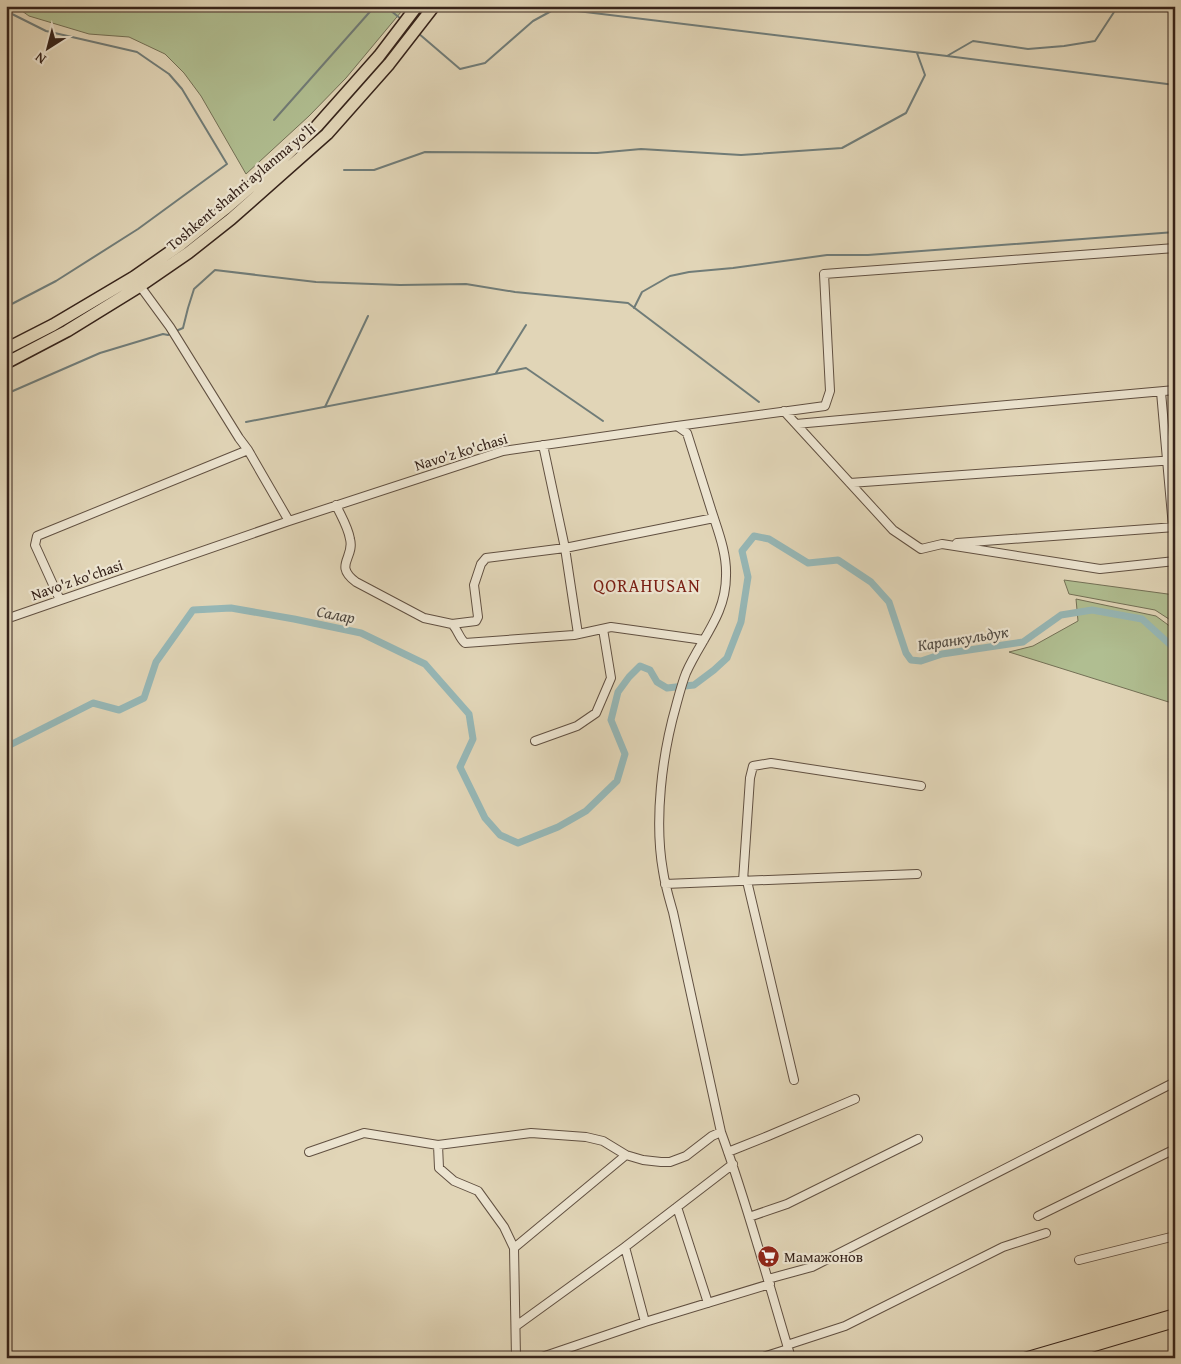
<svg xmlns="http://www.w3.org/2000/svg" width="1181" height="1364" font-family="'Gentium Book Plus',serif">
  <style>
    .green { fill: #b0be91; stroke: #737056 }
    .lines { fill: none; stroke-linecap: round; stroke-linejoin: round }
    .stream { stroke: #707c78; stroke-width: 2 }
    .canal { stroke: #96b7b6; stroke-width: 7 }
    .minor-casing { stroke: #615041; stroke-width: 10 }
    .major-casing { stroke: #36231a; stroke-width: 12 }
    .highway-casing { stroke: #36231a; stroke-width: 14 }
    .minor { stroke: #ece4d0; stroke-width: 8 }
    .major { stroke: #e1d5b7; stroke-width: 10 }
    .highway { stroke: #e1d5b7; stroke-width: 11 }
    .labels { text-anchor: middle; stroke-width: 4.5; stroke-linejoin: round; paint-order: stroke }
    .street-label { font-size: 15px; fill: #36231a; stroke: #ece4d0 }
    .poi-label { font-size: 15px; fill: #36231a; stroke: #ece4d0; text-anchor: start }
    .water-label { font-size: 16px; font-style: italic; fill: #4e4841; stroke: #ece4d0 }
    .quarter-label { font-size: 18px; letter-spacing: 1px; fill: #7a1f14; stroke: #ece4d0 }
  </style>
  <rect width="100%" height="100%" fill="#e1d5b7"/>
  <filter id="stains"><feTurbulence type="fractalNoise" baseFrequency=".004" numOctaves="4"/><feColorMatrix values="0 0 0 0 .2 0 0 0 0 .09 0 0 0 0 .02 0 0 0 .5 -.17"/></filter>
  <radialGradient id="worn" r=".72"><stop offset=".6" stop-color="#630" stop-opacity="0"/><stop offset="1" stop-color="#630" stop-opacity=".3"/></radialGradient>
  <!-- green -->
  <path class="green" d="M15 6H406L346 78 309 116 246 174 201 96 184 73 165 54 129 37 89 34 29 16Z
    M1064 580 1175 595V623L1155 610 1069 594Z
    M1076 599 1156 616 1175 630V704L1009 652 1033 646 1078 621Z"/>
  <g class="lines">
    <!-- stream -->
    <path class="stream" d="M385 6 401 19
      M536 6 947 56 1175 85
      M6 11 46 31 137 52 150 61 169 74 182 89 227 164 138 229 56 281 6 307
      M418 33 460 69 485 63 533 21 555 9
      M947 56 973 41 1028 49 1064 46 1095 41 1118 6
      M274 120 375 6
      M344 170H374L425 152 597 153 641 149 741 155 842 148 906 113 925 75 917 53
      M634 308 642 292 670 276 689 272 733 268 827 255H868L1175 232
      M176 331 183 328 188 308 194 289 215 270 316 282 400 285 466 284 515 292 628 303 759 402
      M496 373 526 325
      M6 394 100 353 163 334 168 335 172 333
      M325 407 368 316
      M246 422 526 368 603 421"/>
    <!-- canal -->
    <path class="canal" d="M6 747 93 703 119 710 144 698 156 662 193 610 231 608 294 619 361 633 425 664 469 714 473 739 460 767 485 818 500 835 518 843 558 827 586 811 617 781 625 754 611 720 618 692 629 677 640 666 650 670 657 682 667 688 694 685 714 670 727 658 741 622 748 577 742 551 754 536 769 539 808 563 838 560 871 582 889 602 906 653 911 660 921 661 942 654 1023 642 1061 615 1092 610 1142 619 1175 649"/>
    <defs>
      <path id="minor" d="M140 286 170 327 239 438 248 450 289 521
        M1161 392 1173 527
        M784 411 893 530 921 549 942 544 1100 569 1175 561
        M796 424 1175 390
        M677 426 825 406 830 391 824 274 1175 248
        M543 445 565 548 578 634
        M850 483 1175 460
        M336 505C341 516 348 527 350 539 355 558 333 565 356 582L424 618 452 624C458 630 459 638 465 643L574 635 611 627 704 640
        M957 543 1175 527
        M60 600 35 545 37 536 248 450
        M6 619 289 521 503 451 677 426 687 433C695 459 703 484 711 509 718 531 727 553 726 576 726 615 701 639 686 673 682 683 679 695 676 706 662 755 654 820 663 871 665 885 669 898 673 912L721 1132C748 1206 768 1282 791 1358
        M452 624 476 621 478 617 474 585 481 564 486 558 565 548 714 518
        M535 741 577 726 596 713 611 678 603 629
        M743 881 750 778 753 766 771 763 921 786
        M747 881 794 1080
        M665 884 917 874
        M438 1145 439 1168 454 1181 478 1191 504 1227 514 1248 516 1358
        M309 1152 364 1133 438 1145 531 1133 586 1137 603 1141 626 1155 643 1160 661 1162H670L686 1156 712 1136 721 1132
        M728 1152 768 1136 855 1099
        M677 1207 708 1303
        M1038 1216 1175 1149
        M749 1217 787 1204 918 1139
        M625 1247 645 1322
        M514 1248 626 1155
        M1079 1260 1175 1236
        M768 1279 812 1267 1175 1082
        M516 1326 625 1247 733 1164
        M787 1345 845 1326 1003 1247 1046 1233
        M539 1358 645 1322 770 1284
        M760 1358 788 1349"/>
      <path id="major" d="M1024 1358 1175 1314
        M1054 1358 1175 1322"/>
      <path id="highway" d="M6 349 53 325 134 277 180 245 225 209 276 165 317 126 379 56 417 6
        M6 363 67 331 140 286 188 253 231 219 327 134 389 64 434 6"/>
    </defs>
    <!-- minor casing -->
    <use href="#minor" class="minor-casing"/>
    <!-- major casing -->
    <use href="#major" class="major-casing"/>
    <!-- highway casing -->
    <use href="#highway" class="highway-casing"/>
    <!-- minor -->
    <use href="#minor" class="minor"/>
    <!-- major -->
    <use href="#major" class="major"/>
    <!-- highway -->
    <use href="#highway" class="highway"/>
  </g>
  <!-- icons -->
  <defs>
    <symbol id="supermarket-disc" viewBox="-11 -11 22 22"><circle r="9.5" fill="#8f2418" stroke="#ece4d0"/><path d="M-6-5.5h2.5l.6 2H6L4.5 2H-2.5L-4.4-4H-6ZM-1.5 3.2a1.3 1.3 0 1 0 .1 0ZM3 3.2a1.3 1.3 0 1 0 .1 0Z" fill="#fff"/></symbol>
  </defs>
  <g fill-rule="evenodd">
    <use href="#supermarket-disc" x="756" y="1244" width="25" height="25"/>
  </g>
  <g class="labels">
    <!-- street labels -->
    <g class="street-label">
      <text transform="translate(241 187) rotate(-40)" y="5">Toshkent shahri aylanma yoʻli</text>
      <text transform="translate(461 452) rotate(-17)" y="5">Navo'z ko'chasi</text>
      <text transform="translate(77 580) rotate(-19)" y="5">Navo'z ko'chasi</text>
    </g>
    <!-- poi labels -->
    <g class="poi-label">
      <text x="784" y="1262">Мамажонов</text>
    </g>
    <!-- water labels -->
    <g class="water-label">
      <text transform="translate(336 614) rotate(11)" y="6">Салар</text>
      <text transform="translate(963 638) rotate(-9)" y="6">Каранкульдук</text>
    </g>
    <!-- quarter labels -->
    <g class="quarter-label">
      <text x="647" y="592">QORAHUSAN</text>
    </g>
  </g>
  <!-- margin -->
  <rect width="1181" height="1364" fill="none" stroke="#e1d5b7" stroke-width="25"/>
  <rect x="8" y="8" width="1166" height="1349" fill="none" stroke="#36231a" stroke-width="2.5"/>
  <rect x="12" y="12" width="1156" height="1339" fill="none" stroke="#36231a"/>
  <!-- north arrow -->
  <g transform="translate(48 48) rotate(216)" stroke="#ece4d0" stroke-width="4" paint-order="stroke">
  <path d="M0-4L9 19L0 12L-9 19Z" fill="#36231a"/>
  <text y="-8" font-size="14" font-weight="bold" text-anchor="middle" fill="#36231a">N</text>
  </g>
  <rect width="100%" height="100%" filter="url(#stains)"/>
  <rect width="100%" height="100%" fill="url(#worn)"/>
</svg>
